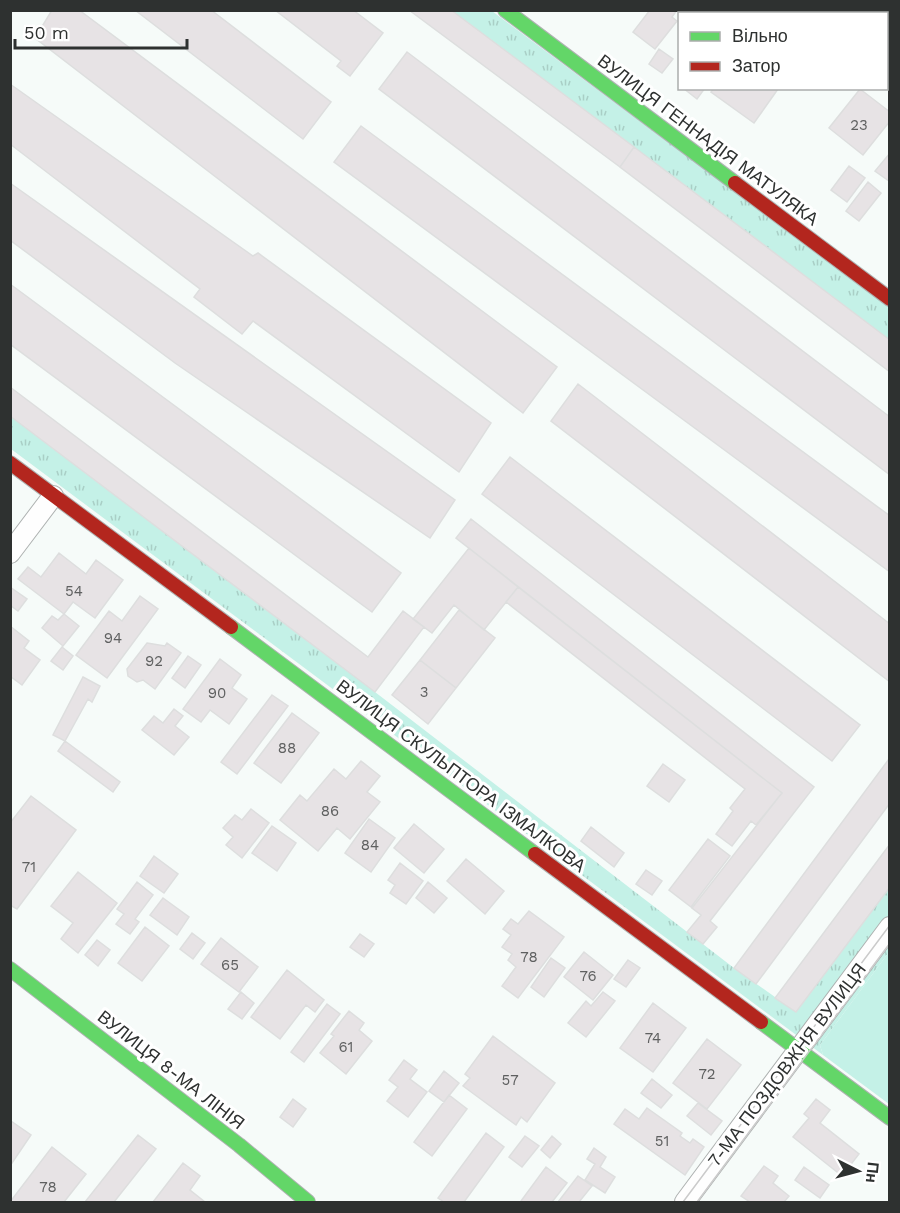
<svg xmlns="http://www.w3.org/2000/svg" width="900" height="1213" font-family="'Work Sans',sans-serif">
  <style>
    .grass { fill: url(#grass-tufts) }
    .park { fill: #c4f1e7 }
    .building { fill: #e7e3e5; stroke: #dddede; stroke-width: 1.5 }
    .lines { fill: none; stroke-linecap: round; stroke-linejoin: round }
    .street-casing { stroke: #aeb2b1; stroke-width: 22 }
    .fast-casing { stroke: #aeb2b1; stroke-width: 16 }
    .jam-casing { stroke: #aeb2b1; stroke-width: 16 }
    .street { stroke: #fefefe; stroke-width: 20 }
    .fast { stroke: #63d668; stroke-width: 14 }
    .jam { stroke: #b3261e; stroke-width: 14 }
    .tram { stroke: #cbcbcb; stroke-width: 1.5 }
    .labels { text-anchor: middle; stroke-width: 6; stroke-linejoin: round; paint-order: stroke }
    .number-label { font-size: 15px; fill: #5f6060 }
    .street-label { font-size: 18px; fill: #2e3130; stroke: #fff }
  </style>
  <defs>
    <pattern id="grass-tufts" width="24" height="20" patternUnits="userSpaceOnUse" patternTransform="scale(1.5)"><rect width="24" height="20" fill="#c4f1e7"/><path d="M3 7l-1-3M5 7V3M7 7l1-3M15 17l-1-3M17 17v-4M19 17l1-3" fill="none" stroke="#a9cfc6"/></pattern>
  </defs>
  <rect width="100%" height="100%" fill="#f6fbf9"/>
  <!-- grass -->
  <path class="grass" d="M451 11H492L889 307V340Z
    M10 416 375 692 734 968 796 1012 889 887V952L820 1045 823 1055 11 449Z"/>
  <!-- park -->
  <path class="park" d="M889 952V1104L823 1055 820 1045Z"/>
  <!-- building -->
  <path class="building" d="M52 10H79L557 367 523 413 35 38Z
    M135 10H211L331 102 303 139Z
    M275 10H353L383 33 350 76 337 66 341 61Z
    M409 10H451L634 147 620 167Z
    M650 10H677L672 17 677 21 655 49 633 32Z
    M659 49 673 59 662 73 649 64Z
    M407 52 890 417V475L379 89Z
    M10 84 253 256 258 253 491 423 459 472 253 321 242 334 194 297 200 289 10 144Z
    M683 88H705L697 99Z
    M714 88H777L778 89 754 123 711 92Z
    M860 89 890 112V121L863 155 829 128Z
    M361 126 890 516V572L334 162Z
    M634 147 890 340V372L620 167Z
    M890 153V181H889L875 171Z
    M849 166 865 178 847 202 831 190Z
    M868 182 881 193 859 221 846 211Z
    M10 183 455 500 430 538 175 363 10 240Z
    M10 284 401 573 372 612 10 344Z
    M578 384 890 624V682L551 421Z
    M10 387 368 657 403 611 424 627 375 692 10 416Z
    M510 457 860 725 832 761 482 494Z
    M471 519 814 787 710 921 717 927 703 944 687 932 701 915 692 908 782 793 456 538Z
    M469 548 518 587 484 630 454 605 432 633 413 619Z
    M59 553 86 574 96 560 123 580 95 618 73 602 64 614 18 579 28 567 41 577Z
    M10 587 27 599 18 611 10 605Z
    M518 587 782 793 756 825 751 821 732 846 716 834 733 811 730 808 745 789 506 602Z
    M140 596 158 609 107 678 76 655 109 611 122 621Z
    M459 610 495 638 456 688 420 660Z
    M64 614 79 626 63 646 42 628 52 616 58 620Z
    M10 626 29 641 24 648 40 660 22 685 10 676Z
    M147 643 165 646 167 643 181 653 155 689 143 680 137 682 128 676 127 669Z
    M62 647 73 656 63 670 51 661Z
    M188 656 201 665 185 688 172 678Z
    M220 659 241 675 232 688 247 699 229 724 210 710 201 722 183 709Z
    M420 660 456 688 428 724 392 695Z
    M83 677 100 686 92 702 88 699 65 741 53 735Z
    M272 695 288 706 237 774 221 762Z
    M174 709 183 716 175 726 189 737 174 755 142 730 154 716 163 723Z
    M292 713 319 733 281 783 254 763Z
    M65 741 120 782 113 792 58 751Z
    M889 759 890 803 756 984 734 968Z
    M361 761 380 776 367 792 380 802 350 839 337 828 318 851 280 820 300 795 307 801 334 769 346 779Z
    M663 764 685 780 669 802 647 786Z
    M31 796 76 830 17 909 10 905V823Z
    M251 809 269 823 242 858 226 845 233 837 223 828 235 815 242 820Z
    M369 819 395 838 371 872 345 853Z
    M414 824 444 849 424 873 394 848Z
    M272 826 296 843 277 871 252 853Z
    M591 827 624 853 614 867 581 841Z
    M708 839 730 856 691 907 669 890Z
    M890 844V887L796 1012 775 998Z
    M154 856 178 874 164 893 140 876Z
    M466 859 504 891 485 914 447 881Z
    M400 863 423 881 406 904 390 893 395 885 388 880Z
    M646 870 662 881 652 895 636 884Z
    M78 872 117 903 78 953 61 939 73 923 51 906Z
    M137 882 153 895 135 919 139 922 130 934 116 924 124 914 117 909Z
    M428 882 447 898 434 913 416 898Z
    M163 898 189 917 177 935 150 915Z
    M529 911 564 937 518 998 502 986 516 967 508 960 512 954 502 947 511 935 503 929 511 919 518 924Z
    M145 927 169 946 142 981 118 963Z
    M192 933 205 943 193 959 180 949Z
    M360 934 374 944 364 957 350 947Z
    M221 938 258 967 239 992 201 964Z
    M97 940 110 950 98 966 85 955Z
    M584 952 613 975 593 1000 564 977Z
    M551 958 565 968 544 997 531 987Z
    M628 960 640 968 626 987 614 979Z
    M287 970 324 1000 315 1012 306 1005 280 1039 251 1017Z
    M241 992 254 1003 242 1019 228 1009Z
    M603 992 615 1001 586 1037 568 1023 586 1001 591 1006Z
    M653 1003 686 1028 653 1072 620 1048Z
    M327 1004 340 1014 304 1062 291 1052Z
    M349 1011 364 1023 359 1030 372 1041 346 1074 320 1053 334 1036 331 1034Z
    M493 1036 555 1083 527 1122 521 1117 516 1125 463 1086 470 1078 465 1074Z
    M707 1039 741 1065 707 1109 673 1083Z
    M404 1060 417 1070 410 1079 427 1092 408 1117 387 1101 398 1087 389 1080Z
    M444 1071 459 1083 444 1102 429 1091Z
    M652 1079 672 1095 661 1108 641 1093Z
    M449 1095 467 1109 432 1156 414 1142Z
    M293 1099 306 1109 293 1127 280 1117Z
    M816 1099 830 1110 820 1123 859 1154 842 1176 793 1137 809 1118 804 1114Z
    M698 1103 722 1121 711 1135 687 1116Z
    M647 1108 682 1133 680 1136 690 1143 693 1139 704 1147 685 1175 614 1124 625 1109 639 1119Z
    M11 1121 31 1135 12 1163 10 1162Z
    M486 1133 504 1147 464 1202H444L438 1198Z
    M138 1135 156 1149 114 1202H85Z
    M525 1136 539 1146 522 1167 509 1157Z
    M552 1136 561 1144 550 1158 541 1150Z
    M52 1147 86 1174 64 1202H10Z
    M594 1148 606 1157 600 1167 615 1177 605 1193 585 1180 595 1164 587 1159Z
    M183 1163 200 1176 190 1190 205 1202H153Z
    M764 1166 778 1176 773 1183 789 1196 784 1202H750L741 1196Z
    M546 1167 567 1183 552 1202H523L521 1201Z
    M804 1167 829 1185 820 1198 795 1180Z
    M578 1176 592 1186 579 1202H558Z"/>
  <g class="lines">
    <defs>
      <path id="street" d="M10 553 53 496
        M685 1202 890 927"/>
      <path id="fast" d="M505 10 735 183
        M231 627 535 854
        M10 969 239 1145 308 1202
        M761 1022 890 1118"/>
      <path id="jam" d="M735 183 890 299
        M10 463 231 627
        M535 854 761 1022"/>
    </defs>
    <!-- street casing -->
    <use href="#street" class="street-casing"/>
    <!-- fast casing -->
    <use href="#fast" class="fast-casing"/>
    <!-- jam casing -->
    <use href="#jam" class="jam-casing"/>
    <!-- street -->
    <use href="#street" class="street"/>
    <!-- fast -->
    <use href="#fast" class="fast"/>
    <!-- jam -->
    <use href="#jam" class="jam"/>
    <!-- tram -->
    <path class="tram" d="M683 1202 890 925
      M697 1202 890 943"/>
  </g>
  <g class="labels">
    <!-- number labels -->
    <g class="number-label">
      <text x="859" y="130">23</text>
      <text x="74" y="596">54</text>
      <text x="113" y="643">94</text>
      <text x="154" y="666">92</text>
      <text x="424" y="697">3</text>
      <text x="217" y="698">90</text>
      <text x="287" y="753">88</text>
      <text x="330" y="816">86</text>
      <text x="370" y="850">84</text>
      <text x="29" y="872">71</text>
      <text x="529" y="962">78</text>
      <text x="230" y="970">65</text>
      <text x="588" y="981">76</text>
      <text x="653" y="1043">74</text>
      <text x="346" y="1052">61</text>
      <text x="707" y="1079">72</text>
      <text x="510" y="1085">57</text>
      <text x="662" y="1146">51</text>
      <text x="48" y="1192">78</text>
    </g>
    <!-- street labels -->
    <g class="street-label">
      <text transform="translate(708 140) rotate(37)" y="6">ВУЛИЦЯ ГЕННАДІЯ МАТУЛЯКА</text>
      <text transform="translate(461 776) rotate(37)" y="6">ВУЛИЦЯ СКУЛЬПТОРА ІЗМАЛКОВА</text>
      <text transform="translate(787 1065) rotate(-53)" y="6">7-МА ПОЗДОВЖНЯ ВУЛИЦЯ</text>
      <text transform="translate(171 1070) rotate(38)" y="6">ВУЛИЦЯ 8-МА ЛІНІЯ</text>
    </g>
  </g>
  <!-- border -->
  <rect width="900" height="1213" fill="none" stroke="#2e3130" stroke-width="24"/>
  <!-- legend -->
  <rect x="678" y="12" width="210" height="78" fill="#ffffff" stroke="#abadac" stroke-width="1.5"/>
  <rect x="690" y="32" width="30" height="9" fill="#63d668" stroke="#abadac" stroke-width="1.5"/>
  <text x="732" y="42" font-size="18" fill="#2e3130">Вільно</text>
  <rect x="690" y="62" width="30" height="9" fill="#b3261e" stroke="#abadac" stroke-width="1.5"/>
  <text x="732" y="72" font-size="18" fill="#2e3130">Затор</text>
  <!-- north arrow -->
  <g transform="translate(858 1171) rotate(96)" stroke="#ffffff" stroke-width="4.5" paint-order="stroke">
  <path d="M0-4.5L10 22L0 15L-10 22Z" fill="#2e3130"/>
  <text y="-9" font-size="16" font-weight="bold" text-anchor="middle" fill="#2e3130">Пн</text>
  </g>
  <!-- scale -->
  <path d="M15 39v9h172v-9" fill="none" stroke="#2e3130" stroke-width="3"/>
  <text x="24" y="39" font-size="18" fill="#2e3130" stroke="#ffffff" stroke-width="4.5" paint-order="stroke">50 m</text>
</svg>
